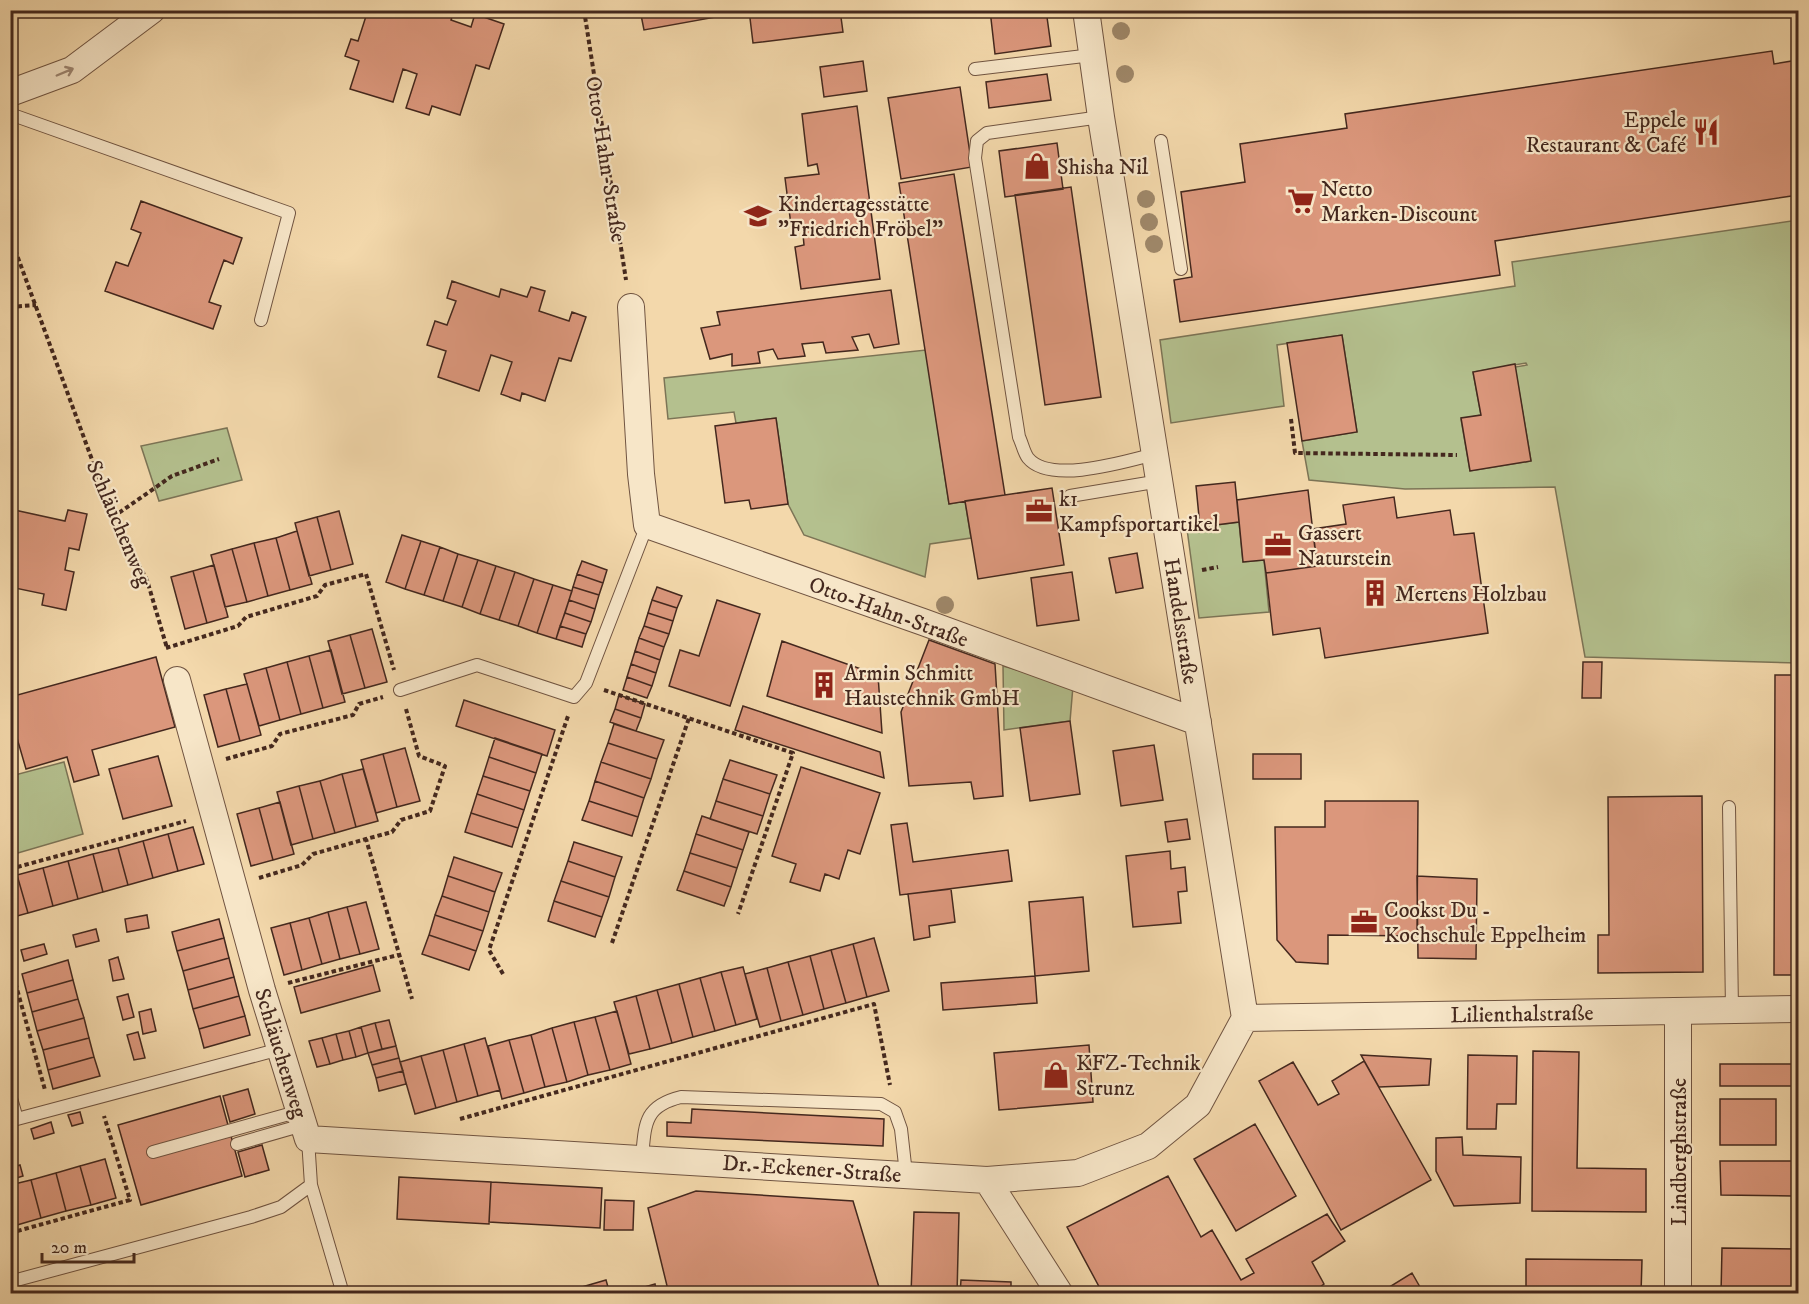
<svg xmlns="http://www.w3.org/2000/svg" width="1809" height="1304" font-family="'IM FELL DW Pica',serif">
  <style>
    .green { fill: #b4c08e; stroke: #7c7456; stroke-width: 1.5; fill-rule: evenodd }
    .building { fill: #db977c; stroke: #44281e; stroke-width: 1.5 }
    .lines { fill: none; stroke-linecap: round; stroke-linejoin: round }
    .lane-casing { stroke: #705441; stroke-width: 14 }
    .street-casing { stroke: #705441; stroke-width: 28 }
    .path { stroke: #44281e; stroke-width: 4; stroke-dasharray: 4.5 3; stroke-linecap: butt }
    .lane { stroke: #f7e6c8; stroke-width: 12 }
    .street { stroke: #f7e6c8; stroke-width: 26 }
    .tree { fill: #9f886a }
    .oneway { stroke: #9e8773 }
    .labels { text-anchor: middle; stroke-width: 4.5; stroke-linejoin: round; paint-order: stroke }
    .poi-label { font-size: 22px; fill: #44281e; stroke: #f7e6c8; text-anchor: start }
    .street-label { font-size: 22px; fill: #44281e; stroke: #f7e6c8 }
  </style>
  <rect width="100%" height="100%" fill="#f3d8ab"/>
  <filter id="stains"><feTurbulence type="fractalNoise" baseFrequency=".00333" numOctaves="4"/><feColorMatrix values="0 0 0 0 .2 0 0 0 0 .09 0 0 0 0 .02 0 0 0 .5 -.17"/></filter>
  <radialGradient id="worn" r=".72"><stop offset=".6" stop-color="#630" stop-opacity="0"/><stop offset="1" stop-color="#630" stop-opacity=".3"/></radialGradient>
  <!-- green -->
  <path class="green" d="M1798 220V663L1585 657 1555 487 1405 489 1309 480 1302 441 1357 432 1342 335 1277 345 1284 406 1171 423 1160 340 1515 286 1512 262ZM1526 363 1527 365 1515 367 1531 461 1470 471 1461 419 1481 415 1473 372Z
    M926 350 949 504 965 501 971 538 930 544 925 577 804 535 788 504 776 418 736 423 734 412 668 419 664 378Z
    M227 428 242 480 159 501 141 446Z
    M1239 522 1243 562 1264 560 1269 612 1199 618 1187 529Z
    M1003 666 1073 686 1070 721 1004 730Z
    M64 762 83 834 11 855V776Z"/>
  <!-- building -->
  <path class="building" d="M368 10H454L451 20 471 27 475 14 504 24 489 69 476 65 460 115 432 106 429 115 406 108 417 74 403 69 393 102 350 89 359 61 345 56 351 39 358 41Z
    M640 10H715L716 17 644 30Z
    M749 10H840L843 32 753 43Z
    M990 10H1046L1051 46 995 54Z
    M1772 51 1774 64 1798 60V195L1495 241 1500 275 1180 322 1174 280 1192 277 1181 192 1245 182 1240 144 1347 128 1345 114Z
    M863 61 867 91 824 97 820 67Z
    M1047 74 1051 100 989 108 986 82Z
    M960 87 972 167 901 179 888 98Z
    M857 106 880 279 801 289 795 247 804 245 802 224 791 225 785 178 819 174 817 164 808 166 802 114Z
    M1057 143 1063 189 1005 197 999 151Z
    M954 174 1005 495 949 504 899 183Z
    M1071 187 1101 397 1045 405 1015 195Z
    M141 201 242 238 233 264 224 260 209 302 221 306 213 329 105 291 116 262 128 266 141 233 131 229Z
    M452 281 499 297 501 289 527 297 531 287 545 291 539 311 569 321 572 312 586 317 571 361 559 358 545 401 522 393 520 401 501 394 512 362 491 355 479 391 438 377 446 351 427 345 435 321 447 325 456 301 447 298Z
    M891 290 899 344 874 348 869 334 852 337 858 350 826 353 823 342 802 344 805 356 778 359 773 349 758 352 760 363 732 366V354L710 359 701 328 720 325 717 312Z
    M1342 335 1357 432 1302 441 1287 343Z
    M1515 364 1531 461 1470 471 1461 418 1481 415 1473 372Z
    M776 418 788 504 751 509 749 500 725 503 715 426Z
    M1235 482 1239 522 1200 527 1196 486Z
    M1052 488 1064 565 978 579 965 501Z
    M1308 490 1317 566 1266 573 1264 560 1243 562 1237 500Z
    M1394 497 1397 518 1450 510 1454 535 1474 533 1488 633 1325 658 1320 628 1273 635 1266 573 1317 566 1313 529 1346 524 1343 505Z
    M10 509 65 521 68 510 87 514 79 550 69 548 65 570 74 572 66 610 42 605 44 594 10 587Z
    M339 511 353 564 331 570 317 517Z
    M317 517 331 570 309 576 295 523Z
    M297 531 312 584 290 590 276 538Z
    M402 535 421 541 405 589 386 582Z
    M276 538 290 590 268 596 254 543Z
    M421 541 440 547 424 595 405 589Z
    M254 543 268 596 247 602 232 549Z
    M440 547 458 554 443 601 424 595Z
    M232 549 247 602 225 607 211 555Z
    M1137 553 1143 588 1116 593 1109 558Z
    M458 554 478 560 462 607 443 601Z
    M478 560 496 566 480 614 462 607Z
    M582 561 607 570 603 583 577 574Z
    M214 565 228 617 207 623 193 571Z
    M496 566 515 572 499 620 480 614Z
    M193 571 207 623 185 629 171 577Z
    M515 572 534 579 518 626 499 620Z
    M1072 572 1079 620 1037 626 1031 578Z
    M577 574 603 583 599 595 573 587Z
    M534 579 553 585 537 633 518 626Z
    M553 585 572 591 556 639 537 633Z
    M573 587 599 595 595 609 569 600Z
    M657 587 682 596 677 608 652 600Z
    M569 600 595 609 591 622 565 613Z
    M652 600 677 608 673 621 648 613Z
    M717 600 760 614 730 706 669 686 680 650 699 656Z
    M565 613 591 622 586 634 560 626Z
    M648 613 673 621 669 634 644 626Z
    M560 626 586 634 582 647 556 639Z
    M644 626 669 634 664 647 639 638Z
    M372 629 387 682 365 688 350 635Z
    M350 635 365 688 342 694 328 641Z
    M639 638 664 647 660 660 635 651Z
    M929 640 995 664 1003 796 974 799 971 782 909 786 901 712Z
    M782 641 878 675 882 733 767 696Z
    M331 650 345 702 323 708 309 656Z
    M635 651 660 660 656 673 631 664Z
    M309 656 323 708 301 714 287 662Z
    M156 657 175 727 92 750 99 775 74 782 67 757 26 769 10 714V697Z
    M287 662 301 714 280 720 266 668Z
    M1583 662H1602L1601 698H1582Z
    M631 664 656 673 652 686 627 677Z
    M266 668 280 720 259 726 244 674Z
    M1775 675H1798V975H1774Z
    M627 677 652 686 647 698 623 690Z
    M247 684 261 735 240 741 226 689Z
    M226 689 240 741 218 747 204 695Z
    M619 695 645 704 641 718 615 709Z
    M464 700 555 730 547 756 456 726Z
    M743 706 880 752 884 778 735 730Z
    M615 709 641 718 636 731 610 722Z
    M1070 721 1080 794 1030 801 1020 728Z
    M614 724 664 740 657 759 608 743Z
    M495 738 542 754 536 773 489 757Z
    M608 743 657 759 651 779 601 762Z
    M1154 745 1163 800 1121 806 1113 751Z
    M405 748 420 801 397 807 383 754Z
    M383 754 397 807 376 813 361 760Z
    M1253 754H1301V779H1253Z
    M158 756 172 806 123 819 109 769Z
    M489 757 536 773 530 791 483 776Z
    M730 760 777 775 770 794 723 779Z
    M601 762 651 779 644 798 595 781Z
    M801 767 880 793 860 854 848 850 839 879 825 874 820 891 790 882 796 864 772 856Z
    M363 769 378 821 356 827 342 774Z
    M342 774 356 827 335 833 320 781Z
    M483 776 530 791 524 810 477 794Z
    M723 779 770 794 763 816 716 801Z
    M320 781 335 833 313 839 299 786Z
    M595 781 644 798 638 817 589 801Z
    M299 786 313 839 291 845 277 792Z
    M477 794 524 810 518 828 471 813Z
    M1702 796 1703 972 1598 973V935H1609L1608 797Z
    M589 801 638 817 632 836 582 820Z
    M716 801 763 816 757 834 710 819Z
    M1325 801H1418L1417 936 1328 935V964L1296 962 1277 940 1275 827H1325Z
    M280 802 294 854 273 860 259 808Z
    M259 808 273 860 251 866 237 814Z
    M471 813 518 828 512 847 465 832Z
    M702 816 749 832 743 850 696 834Z
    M1187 819 1190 839 1168 842 1165 822Z
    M907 823 913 862 1008 850 1012 881 900 895 891 825Z
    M193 827 204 864 178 871 168 834Z
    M168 834 178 871 153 878 143 841Z
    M696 834 743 850 737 868 690 853Z
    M143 841 153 878 128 885 118 848Z
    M574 842 622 857 615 877 568 861Z
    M118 848 128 885 103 892 93 854Z
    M1170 851 1171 869 1185 867 1187 891 1178 892 1181 923 1133 927 1126 856Z
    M690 853 737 868 731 887 684 871Z
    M93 854 103 892 78 899 68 861Z
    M454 857 502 873 495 892 448 876Z
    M68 861 78 899 53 906 43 868Z
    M568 861 615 877 609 897 561 881Z
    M43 868 53 906 28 913 17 875Z
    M684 871 731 887 724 906 677 890Z
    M17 875 28 913 10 918V877Z
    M448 876 495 892 489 912 442 896Z
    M1417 876 1477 879 1476 959 1418 958Z
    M561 881 609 897 602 917 554 901Z
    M951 889 955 922 929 926 930 937 914 940 908 894Z
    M442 896 489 912 483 931 435 915Z
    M1083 897 1089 971 1035 976 1029 902Z
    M554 901 602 917 595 937 548 921Z
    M366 902 379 949 360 954 347 907Z
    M347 907 360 954 340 959 328 912Z
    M328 912 340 959 322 964 309 918Z
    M147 915 149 928 127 932 125 919Z
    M435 915 483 931 476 951 429 935Z
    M309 918 322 964 302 970 290 923Z
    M219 919 224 938 177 951 172 932Z
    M290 923 302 970 284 975 271 928Z
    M96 929 99 941 76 947 73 935Z
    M429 935 476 951 469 970 422 954Z
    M224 938 229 958 183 971 177 951Z
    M874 938 889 991 867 997 853 944Z
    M44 944 47 954 24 961 21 950Z
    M853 944 867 997 846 1003 831 950Z
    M831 950 846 1003 824 1009 810 956Z
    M810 956 824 1009 803 1015 788 962Z
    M118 957 124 979 113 981 109 960Z
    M229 958 234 977 188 990 183 971Z
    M68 960 73 980 27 993 22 974Z
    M788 962 803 1015 781 1021 767 968Z
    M373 965 380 991 301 1013 294 987Z
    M743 967 757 1019 736 1025 721 972Z
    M767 968 781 1021 760 1027 745 974Z
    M721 972 736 1025 715 1031 700 978Z
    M1035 976 1037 1003 943 1010 941 983Z
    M234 977 239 996 193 1009 188 990Z
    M700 978 715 1031 693 1037 679 984Z
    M73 980 78 999 32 1012 27 993Z
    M679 984 693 1037 672 1043 657 990Z
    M657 990 672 1043 650 1049 636 996Z
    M128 994 134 1017 123 1020 117 997Z
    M239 996 245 1016 199 1029 193 1009Z
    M636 996 650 1049 629 1054 614 1002Z
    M78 999 84 1018 37 1031 32 1012Z
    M151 1009 156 1031 143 1034 139 1012Z
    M617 1011 631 1064 610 1070 595 1017Z
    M245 1016 250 1035 204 1048 199 1029Z
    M595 1017 610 1070 588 1075 574 1022Z
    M84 1018 89 1038 43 1050 37 1031Z
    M389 1020 396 1046 382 1049 375 1023Z
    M574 1022 588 1075 567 1082 552 1028Z
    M375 1023 382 1049 368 1053 361 1027Z
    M361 1027 368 1053 356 1057 349 1031Z
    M552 1028 567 1082 545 1087 531 1035Z
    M349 1031 356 1057 343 1060 336 1034Z
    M138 1032 145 1058 134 1060 127 1035Z
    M336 1034 343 1060 330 1064 322 1038Z
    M531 1035 545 1087 524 1093 509 1040Z
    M89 1038 94 1057 48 1070 43 1050Z
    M322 1038 330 1064 317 1067 309 1041Z
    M485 1038 500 1090 478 1096 464 1044Z
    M509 1040 524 1093 502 1099 488 1046Z
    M464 1044 478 1096 457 1102 443 1050Z
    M1089 1045 1093 1102 999 1110 994 1053Z
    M396 1046 399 1058 372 1065 368 1053Z
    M443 1050 457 1102 436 1108 421 1056Z
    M1533 1051 1579 1052 1577 1168 1646 1169V1212L1532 1211Z
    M1361 1055 1431 1059 1429 1085 1379 1087Z
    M1468 1055 1517 1056 1516 1104H1497L1496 1129H1467Z
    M421 1056 436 1108 415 1114 400 1062Z
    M94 1057 100 1076 53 1089 48 1070Z
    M399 1058 403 1071 376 1078 372 1065Z
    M1364 1061 1431 1180 1341 1230 1259 1081 1293 1062 1318 1105 1339 1094 1332 1081Z
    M1720 1064H1798V1104H1793V1086H1720Z
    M403 1071 406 1084 379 1091 376 1078Z
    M248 1089 255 1114 230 1122 223 1096Z
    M220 1096 242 1176 141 1205 118 1125Z
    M1720 1099H1776V1145H1720Z
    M692 1109 884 1119 883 1146 667 1136V1122L691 1123Z
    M80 1112 83 1123 72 1126 68 1115Z
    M51 1122 54 1133 34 1139 31 1129Z
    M1255 1124 1296 1196 1236 1231 1194 1159Z
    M1462 1137 1463 1155 1521 1157 1520 1203 1454 1206 1436 1171V1138Z
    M262 1145 269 1170 245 1177 238 1152Z
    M105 1159 116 1198 91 1205 80 1166Z
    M1720 1161H1793V1196L1721 1195Z
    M20 1165 23 1176 10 1180V1168Z
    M80 1166 91 1205 66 1211 56 1173Z
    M56 1173 66 1211 41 1218 31 1180Z
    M1168 1176 1201 1237 1212 1230 1241 1280 1254 1273 1246 1259 1327 1214 1345 1241 1312 1262 1324 1284 1310 1294H1103L1067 1227Z
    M399 1177 491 1182 489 1224 397 1219Z
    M31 1180 41 1218 17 1225 10 1202V1185Z
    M491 1182 602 1188 600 1228 489 1222Z
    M696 1191 853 1201 881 1294H669L648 1208Z
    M605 1200 634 1201 633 1230H604Z
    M10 1202 17 1225 10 1227Z
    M914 1212 959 1213 957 1294H911Z
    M1722 1248 1798 1249V1294H1721Z
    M1526 1259 1642 1260 1641 1294H1526Z
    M1412 1273 1424 1294H1378Z
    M606 1280 610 1294H558Z
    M961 1280 1011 1282V1294H960Z
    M655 1284 657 1294H621Z"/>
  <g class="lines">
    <defs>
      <path id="lane" d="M975 69 1092 55
        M10 114 289 213 261 320
        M1101 117 987 133 977 141 975 158 1019 437C1022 443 1024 453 1028 458 1050 485 1127 461 1155 454
        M1161 141 1181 269
        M1070 496 1160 481
        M400 690 477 665 574 697 586 683 647 525
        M1729 807 1732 1010
        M10 1095 17 1119 280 1049
        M308 1139 311 1185 343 1294
        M237 1144 303 1125
        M153 1152 300 1111
        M642 1158C645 1124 644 1106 681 1097L881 1104 895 1112 901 1129 906 1174
        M13 1281 251 1217 281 1207 311 1185"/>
      <path id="street" d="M1086 10 1101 117 1245 1018
        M10 93 72 70 152 10
        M631 307 641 474 647 525 923 622 1198 722
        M177 680 262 990 308 1139 987 1180 1078 1173 1148 1146 1198 1105 1245 1018
        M1678 1011V1294
        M1245 1018 1798 1009
        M987 1180 1060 1294"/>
    </defs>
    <!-- lane casing -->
    <use href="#lane" class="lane-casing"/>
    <!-- street casing -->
    <use href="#street" class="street-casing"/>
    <!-- path -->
    <path class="path" d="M584 10 626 280
      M10 236 113 517 147 580 167 648
      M10 307 36 305
      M1291 419 1295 453 1457 455
      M113 517 172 476 219 459
      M1202 570 1218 567
      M166 648 238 626 246 617 317 596 325 585 366 574 394 670
      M604 690 793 753 738 914
      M406 709 419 756 445 766 430 811 401 820 392 832 366 839 412 999
      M226 759 272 746 280 734 353 715 359 704 383 697
      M10 869 186 821
      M259 878 302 865 313 854 366 839
      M612 943 689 718
      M10 972 12 971 45 1090
      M503 974 489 950 568 716
      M288 983 398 955
      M460 1119 874 1004 890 1085
      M10 1233 130 1200 104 1116"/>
    <!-- lane -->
    <use href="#lane" class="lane"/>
    <!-- street -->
    <use href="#street" class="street"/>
  </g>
  <!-- trees -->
  <g class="tree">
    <circle cx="1121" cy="31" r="9"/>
    <circle cx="1125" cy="74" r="9"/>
    <circle cx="1146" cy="199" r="9"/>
    <circle cx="1149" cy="222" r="9"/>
    <circle cx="1154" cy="244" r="9"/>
    <circle cx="945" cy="605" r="9"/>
  </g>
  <!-- one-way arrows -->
  <defs><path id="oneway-shaft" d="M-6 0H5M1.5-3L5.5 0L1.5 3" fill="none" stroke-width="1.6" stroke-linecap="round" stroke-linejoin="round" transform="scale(1.5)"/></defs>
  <use class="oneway" href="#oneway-shaft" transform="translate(65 72) rotate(-23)"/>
  <!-- icons -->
  <defs>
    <symbol id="restaurant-bare" viewBox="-9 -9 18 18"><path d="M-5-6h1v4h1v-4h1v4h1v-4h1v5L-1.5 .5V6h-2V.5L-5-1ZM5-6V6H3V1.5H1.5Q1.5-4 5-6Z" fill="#8f2418" stroke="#f7e6c8" stroke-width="2.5" paint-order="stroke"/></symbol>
    <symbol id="shop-bare" viewBox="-9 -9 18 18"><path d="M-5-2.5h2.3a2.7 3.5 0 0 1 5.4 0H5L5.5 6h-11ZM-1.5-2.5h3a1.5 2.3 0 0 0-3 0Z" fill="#8f2418" stroke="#f7e6c8" stroke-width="2.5" paint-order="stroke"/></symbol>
    <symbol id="supermarket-bare" viewBox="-9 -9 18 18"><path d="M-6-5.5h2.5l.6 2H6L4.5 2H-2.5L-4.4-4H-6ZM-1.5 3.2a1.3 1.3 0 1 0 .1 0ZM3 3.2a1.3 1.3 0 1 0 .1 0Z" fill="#8f2418" stroke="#f7e6c8" stroke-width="2.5" paint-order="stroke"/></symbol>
    <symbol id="school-bare" viewBox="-9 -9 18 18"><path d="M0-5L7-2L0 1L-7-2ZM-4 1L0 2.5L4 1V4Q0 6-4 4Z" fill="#8f2418" stroke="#f7e6c8" stroke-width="2.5" paint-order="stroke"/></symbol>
    <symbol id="office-bare" viewBox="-9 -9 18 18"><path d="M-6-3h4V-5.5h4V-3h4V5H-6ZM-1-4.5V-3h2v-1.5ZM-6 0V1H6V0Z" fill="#8f2418" stroke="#f7e6c8" stroke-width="2.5" paint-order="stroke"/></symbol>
    <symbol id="building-bare" viewBox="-9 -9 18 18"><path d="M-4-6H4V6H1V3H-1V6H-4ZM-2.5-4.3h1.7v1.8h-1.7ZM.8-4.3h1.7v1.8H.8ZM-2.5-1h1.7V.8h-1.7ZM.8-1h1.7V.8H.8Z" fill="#8f2418" stroke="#f7e6c8" stroke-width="2.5" paint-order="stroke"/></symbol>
  </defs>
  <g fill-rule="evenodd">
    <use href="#restaurant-bare" x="1687" y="113" width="38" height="38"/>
    <use href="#shop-bare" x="1018" y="147" width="38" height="38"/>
    <use href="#supermarket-bare" x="1282" y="182" width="38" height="38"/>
    <use href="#school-bare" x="739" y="197" width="38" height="38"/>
    <use href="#office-bare" x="1020" y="492" width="38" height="38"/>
    <use href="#office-bare" x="1259" y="526" width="38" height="38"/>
    <use href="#building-bare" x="1356" y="574" width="38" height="38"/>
    <use href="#building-bare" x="805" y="666" width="38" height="38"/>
    <use href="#office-bare" x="1345" y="903" width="38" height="38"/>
    <use href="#shop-bare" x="1037" y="1056" width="38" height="38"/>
  </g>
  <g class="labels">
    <!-- poi labels -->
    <g class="poi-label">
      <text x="1686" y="127" text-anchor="end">Eppele<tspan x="1686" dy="25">Restaurant &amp; Café</tspan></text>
      <text x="1057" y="174">Shisha Nil</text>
      <text x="1321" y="196">Netto<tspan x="1321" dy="25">Marken-Discount</tspan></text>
      <text x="778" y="211">Kindertagesstätte<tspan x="778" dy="25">"Friedrich Fröbel"</tspan></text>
      <text x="1059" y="506">k1<tspan x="1059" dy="25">Kampfsportartikel</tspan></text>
      <text x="1298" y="540">Gassert<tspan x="1298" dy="25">Naturstein</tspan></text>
      <text x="1395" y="601">Mertens Holzbau</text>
      <text x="844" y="680">Armin Schmitt<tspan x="844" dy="25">Haustechnik GmbH</tspan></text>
      <text x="1384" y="917">Cookst Du -<tspan x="1384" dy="25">Kochschule Eppelheim</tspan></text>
      <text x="1076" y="1070">KFZ-Technik<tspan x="1076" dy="25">Strunz</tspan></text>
    </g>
    <!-- street labels -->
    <g class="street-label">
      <text transform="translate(607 159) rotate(81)" y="8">Otto-Hahn-Straße</text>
      <text transform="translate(120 523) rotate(67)" y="8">Schläuchenweg</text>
      <text transform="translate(889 611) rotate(20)" y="8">Otto-Hahn-Straße</text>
      <text transform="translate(1182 621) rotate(81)" y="8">Handelsstraße</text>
      <text transform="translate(1522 1013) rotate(-1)" y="8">Lilienthalstraße</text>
      <text transform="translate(282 1053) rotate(73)" y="8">Schläuchenweg</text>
      <text transform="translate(1678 1152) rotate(-90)" y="8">Lindberghstraße</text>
      <text transform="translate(812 1168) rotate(4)" y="8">Dr.-Eckener-Straße</text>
    </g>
  </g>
  <!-- margin -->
  <rect width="1809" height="1304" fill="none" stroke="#f3d8ab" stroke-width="36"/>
  <rect x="12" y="12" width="1785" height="1280" fill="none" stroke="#44281e" stroke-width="3"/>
  <rect x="18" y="18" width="1773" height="1268" fill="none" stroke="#44281e" stroke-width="1.5"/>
  <!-- scale -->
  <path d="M42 1253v9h92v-9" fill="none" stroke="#44281e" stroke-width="3"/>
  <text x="51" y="1253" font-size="18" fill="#44281e" stroke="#f7e6c8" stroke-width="4.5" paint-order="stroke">20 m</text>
  <rect width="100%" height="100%" filter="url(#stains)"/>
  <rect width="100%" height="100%" fill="url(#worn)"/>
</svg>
